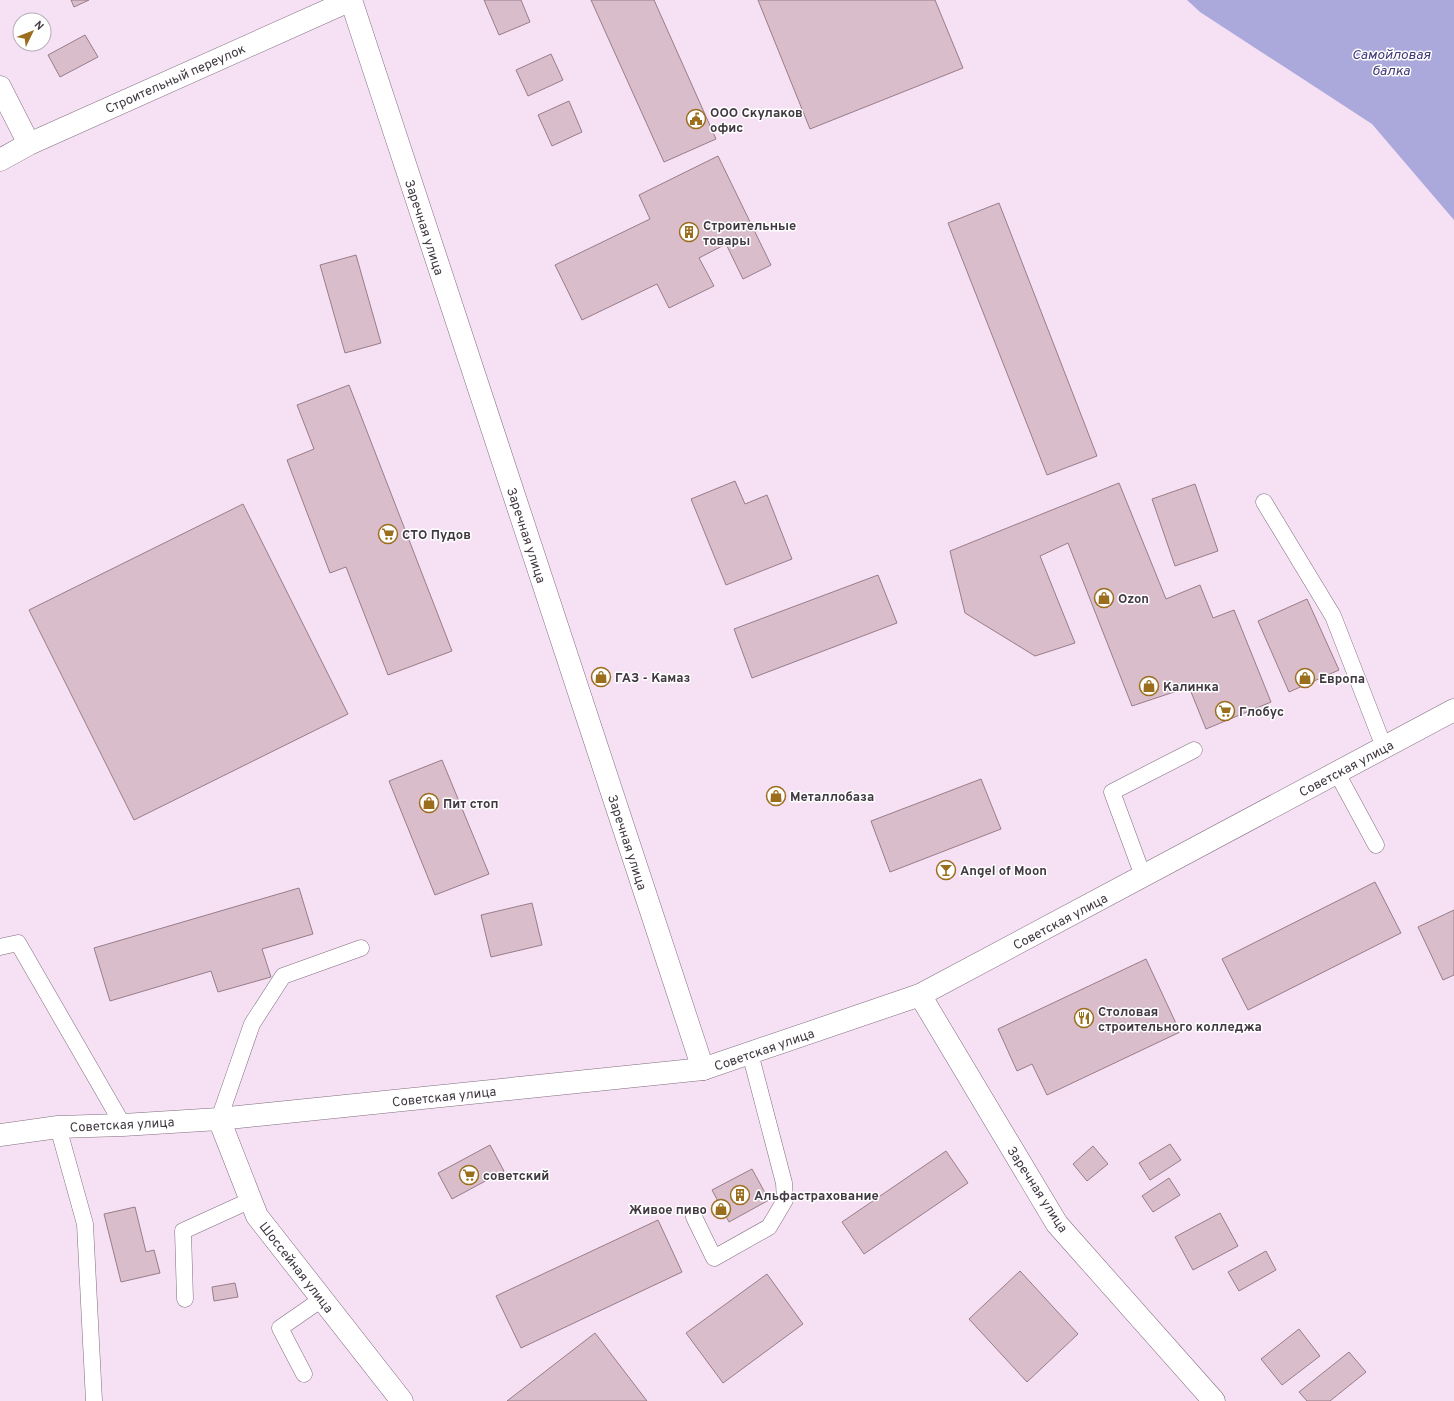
<svg xmlns="http://www.w3.org/2000/svg" width="1454" height="1401" font-family="Overpass,sans-serif">
  <style>
    .water { fill: #aba9dc }
    .building { fill: #dabdca; stroke: #987d89 }
    .lines { fill: none; stroke-linecap: round; stroke-linejoin: round }
    .service-casing { stroke: #806d7e; stroke-width: 17 }
    .minor-casing { stroke: #806d7e; stroke-width: 23 }
    .tertiary-casing { stroke: #806d7e; stroke-width: 23 }
    .secondary-casing { stroke: #806d7e; stroke-width: 23 }
    .service { stroke: #fff; stroke-width: 16 }
    .minor { stroke: #fff; stroke-width: 22 }
    .tertiary { stroke: #fff; stroke-width: 22 }
    .secondary { stroke: #fff; stroke-width: 22 }
    .labels { text-anchor: middle; stroke-width: 3; stroke-linejoin: round; paint-order: stroke }
    .street-label { font-size: 13px; fill: #413941; stroke: #fff }
    .poi-label { font-size: 13px; font-weight: bold; fill: #413941; stroke: #fff; text-anchor: start }
    .water-label { font-size: 14px; font-style: italic; fill: #413a79; stroke: #fff }
  </style>
  <rect width="100%" height="100%" fill="#f6e0f4"/>
  <!-- water -->
  <path class="water" d="M1187 0H1454V220L1372 124 1200 12Z"/>
  <!-- building -->
  <path class="building" d="M71 0H89L74 7Z
    M484 0H521L530 22 499 35Z
    M591 0H654L716 139 664 162Z
    M758 0H935L963 68 810 129Z
    M85 35 98 57 60 77 48 55Z
    M551 54 563 80 528 96 516 70Z
    M569 101 582 132 552 146 538 115Z
    M718 156 771 265 743 279 726 244 699 258 714 286 669 308 657 284 582 320 555 265 650 219 639 195Z
    M999 203 1097 456 1047 475 948 223Z
    M356 255 381 343 345 353 320 265Z
    M349 385 452 651 388 675 346 567 330 573 287 460 314 449 297 405Z
    M735 481 745 504 767 495 792 559 726 585 691 499Z
    M1119 483 1166 599 1200 585 1213 618 1234 610 1271 702 1206 729 1189 687 1132 706 1068 543 1040 556 1075 643 1035 656 965 613 950 551Z
    M1195 484 1218 551 1175 566 1152 499Z
    M243 504 348 714 134 820 29 610Z
    M878 575 897 623 752 678 734 629Z
    M1307 599 1339 670 1289 692 1258 621Z
    M442 760 489 874 435 895 389 781Z
    M981 779 1001 829 890 872 871 821Z
    M1375 882 1401 933 1248 1010 1222 959Z
    M299 888 313 934 262 949 271 977 218 992 211 971 110 1001 94 948Z
    M532 903 542 945 491 957 481 915Z
    M1454 910V975L1443 980 1418 927Z
    M1146 959 1180 1032 1047 1095 1032 1064 1017 1071 998 1029Z
    M1170 1144 1181 1160 1150 1180 1139 1163Z
    M490 1145 504 1171 452 1199 438 1173Z
    M1093 1146 1108 1164 1087 1181 1073 1164Z
    M946 1151 968 1183 864 1254 842 1222Z
    M752 1169 769 1200 729 1222 712 1190Z
    M1169 1178 1180 1195 1153 1212 1142 1196Z
    M135 1207 146 1252 154 1250 160 1273 121 1282 104 1214Z
    M1220 1213 1238 1246 1193 1270 1175 1237Z
    M658 1220 682 1272 521 1348 496 1296Z
    M1266 1251 1276 1270 1239 1291 1228 1272Z
    M1020 1271 1078 1334 1027 1382 969 1319Z
    M767 1274 803 1324 723 1383 686 1333Z
    M235 1283 238 1297 214 1301 212 1287Z
    M1299 1329 1320 1356 1282 1385 1261 1359Z
    M595 1333 647 1401H507Z
    M1349 1352 1366 1372 1330 1401H1307L1299 1392Z"/>
  <g class="lines">
    <defs>
      <path id="service" d="M1264 502 1333 616 1384 747
        M1337 773 1376 845
        M1143 876 1112 792 1194 750
        M0 947 18 943 123 1125
        M219 1119 252 1024 283 976 361 948
        M58 1127 85 1224 94 1401
        M694 1217 714 1258 769 1227 785 1200 784 1183 750 1053
        M185 1299 183 1231 251 1200
        M304 1374 280 1328 322 1299"/>
      <path id="minor" d="M0 87 29 144
        M0 160 29 144 351 0
        M920 995 1057 1224 1214 1401"/>
      <path id="tertiary" d="M703 1069 920 995 1454 710
        M219 1119 257 1216 402 1401"/>
      <path id="secondary" d="M0 1135 58 1127 123 1125 219 1119 703 1069 351 0"/>
    </defs>
    <!-- service casing -->
    <use href="#service" class="service-casing"/>
    <!-- minor casing -->
    <use href="#minor" class="minor-casing"/>
    <!-- tertiary casing -->
    <use href="#tertiary" class="tertiary-casing"/>
    <!-- secondary casing -->
    <use href="#secondary" class="secondary-casing"/>
    <!-- service -->
    <use href="#service" class="service"/>
    <!-- minor -->
    <use href="#minor" class="minor"/>
    <!-- tertiary -->
    <use href="#tertiary" class="tertiary"/>
    <!-- secondary -->
    <use href="#secondary" class="secondary"/>
  </g>
  <!-- icons -->
  <defs>
    <symbol id="civic-ring" viewBox="-11 -11 22 22"><circle r="9.5" fill="#fff" stroke="#9b6e1e" stroke-width="1.5"/><path d="M-.6-6.5H3V-4.5H.6V-3L4-1V1h2V6H-6V1h2V-1L-.6-3ZM-1.2 2.5V6h2.4V2.5Z" fill="#9b6e1e"/></symbol>
    <symbol id="building-ring" viewBox="-11 -11 22 22"><circle r="9.5" fill="#fff" stroke="#9b6e1e" stroke-width="1.5"/><path d="M-4-6H4V6H1V3H-1V6H-4ZM-2.5-4.3h1.7v1.8h-1.7ZM.8-4.3h1.7v1.8H.8ZM-2.5-1h1.7V.8h-1.7ZM.8-1h1.7V.8H.8Z" fill="#9b6e1e"/></symbol>
    <symbol id="supermarket-ring" viewBox="-11 -11 22 22"><circle r="9.5" fill="#fff" stroke="#9b6e1e" stroke-width="1.5"/><path d="M-6-5.5h2.5l.6 2H6L4.5 2H-2.5L-4.4-4H-6ZM-1.5 3.2a1.3 1.3 0 1 0 .1 0ZM3 3.2a1.3 1.3 0 1 0 .1 0Z" fill="#9b6e1e"/></symbol>
    <symbol id="shop-ring" viewBox="-11 -11 22 22"><circle r="9.5" fill="#fff" stroke="#9b6e1e" stroke-width="1.5"/><path d="M-5-2.5h2.3a2.7 3.5 0 0 1 5.4 0H5L5.5 6h-11ZM-1.5-2.5h3a1.5 2.3 0 0 0-3 0Z" fill="#9b6e1e"/></symbol>
    <symbol id="bar-ring" viewBox="-11 -11 22 22"><circle r="9.5" fill="#fff" stroke="#9b6e1e" stroke-width="1.5"/><path d="M-6-5H6L.8 .8V4.5H3.5V6h-7V4.5H-.8V.8Z" fill="#9b6e1e"/></symbol>
    <symbol id="restaurant-ring" viewBox="-11 -11 22 22"><circle r="9.5" fill="#fff" stroke="#9b6e1e" stroke-width="1.5"/><path d="M-5-6h1v4h1v-4h1v4h1v-4h1v5L-1.5 .5V6h-2V.5L-5-1ZM5-6V6H3V1.5H1.5Q1.5-4 5-6Z" fill="#9b6e1e"/></symbol>
  </defs>
  <g fill-rule="evenodd">
    <use href="#civic-ring" x="685" y="108" width="22" height="22"/>
    <use href="#building-ring" x="678" y="221" width="22" height="22"/>
    <use href="#supermarket-ring" x="377" y="523" width="22" height="22"/>
    <use href="#shop-ring" x="1093" y="587" width="22" height="22"/>
    <use href="#shop-ring" x="590" y="666" width="22" height="22"/>
    <use href="#shop-ring" x="1294" y="667" width="22" height="22"/>
    <use href="#shop-ring" x="1138" y="675" width="22" height="22"/>
    <use href="#supermarket-ring" x="1214" y="700" width="22" height="22"/>
    <use href="#shop-ring" x="765" y="785" width="22" height="22"/>
    <use href="#shop-ring" x="418" y="792" width="22" height="22"/>
    <use href="#bar-ring" x="935" y="859" width="22" height="22"/>
    <use href="#restaurant-ring" x="1073" y="1007" width="22" height="22"/>
    <use href="#supermarket-ring" x="458" y="1164" width="22" height="22"/>
    <use href="#building-ring" x="729" y="1184" width="22" height="22"/>
    <use href="#shop-ring" x="710" y="1198" width="22" height="22"/>
  </g>
  <g class="labels">
    <!-- street labels -->
    <g class="street-label">
      <text transform="translate(175 78) rotate(-24)" y="5">Строительный переулок</text>
      <text transform="translate(425 227) rotate(72)" y="5">Заречная улица</text>
      <text transform="translate(527 535) rotate(72)" y="5">Заречная улица</text>
      <text transform="translate(1346 768) rotate(-28)" y="5">Советская улица</text>
      <text transform="translate(628 842) rotate(72)" y="5">Заречная улица</text>
      <text transform="translate(1060 921) rotate(-28)" y="5">Советская улица</text>
      <text transform="translate(764 1049) rotate(-19)" y="5">Советская улица</text>
      <text transform="translate(444 1096) rotate(-6)" y="5">Советская улица</text>
      <text transform="translate(122 1124) rotate(-3)" y="5">Советская улица</text>
      <text transform="translate(1038 1189) rotate(57)" y="5">Заречная улица</text>
      <text transform="translate(297 1267) rotate(52)" y="5">Шоссейная улица</text>
    </g>
    <!-- poi labels -->
    <g class="poi-label">
      <text x="710" y="117">ООО Скулаков<tspan x="710" dy="15">офис</tspan></text>
      <text x="703" y="230">Строительные<tspan x="703" dy="15">товары</tspan></text>
      <text x="402" y="539">СТО Пудов</text>
      <text x="1118" y="603">Ozon</text>
      <text x="615" y="682">ГАЗ - Камаз</text>
      <text x="1319" y="683">Европа</text>
      <text x="1163" y="691">Калинка</text>
      <text x="1239" y="716">Глобус</text>
      <text x="790" y="801">Металлобаза</text>
      <text x="443" y="808">Пит стоп</text>
      <text x="960" y="875">Angel of Moon</text>
      <text x="1098" y="1016">Столовая<tspan x="1098" dy="15">строительного колледжа</tspan></text>
      <text x="483" y="1180">советский</text>
      <text x="754" y="1200">Альфастрахование</text>
      <text x="707" y="1214" text-anchor="end">Живое пиво</text>
    </g>
    <!-- water labels -->
    <g class="water-label">
      <text x="1391" y="59">Самойловая<tspan x="1391" dy="16">балка</tspan></text>
    </g>
  </g>
  <!-- north arrow -->
  <g transform="translate(32 32) rotate(47)"><circle r="19" fill="#ffffff" stroke="#b3b0b3"/>
  <path d="M0-3L7 15L0 10L-7 15Z" fill="#9b6e1e"/>
  <text y="-6" font-size="11" font-weight="bold" text-anchor="middle" fill="#413941">N</text>
  </g>
</svg>
